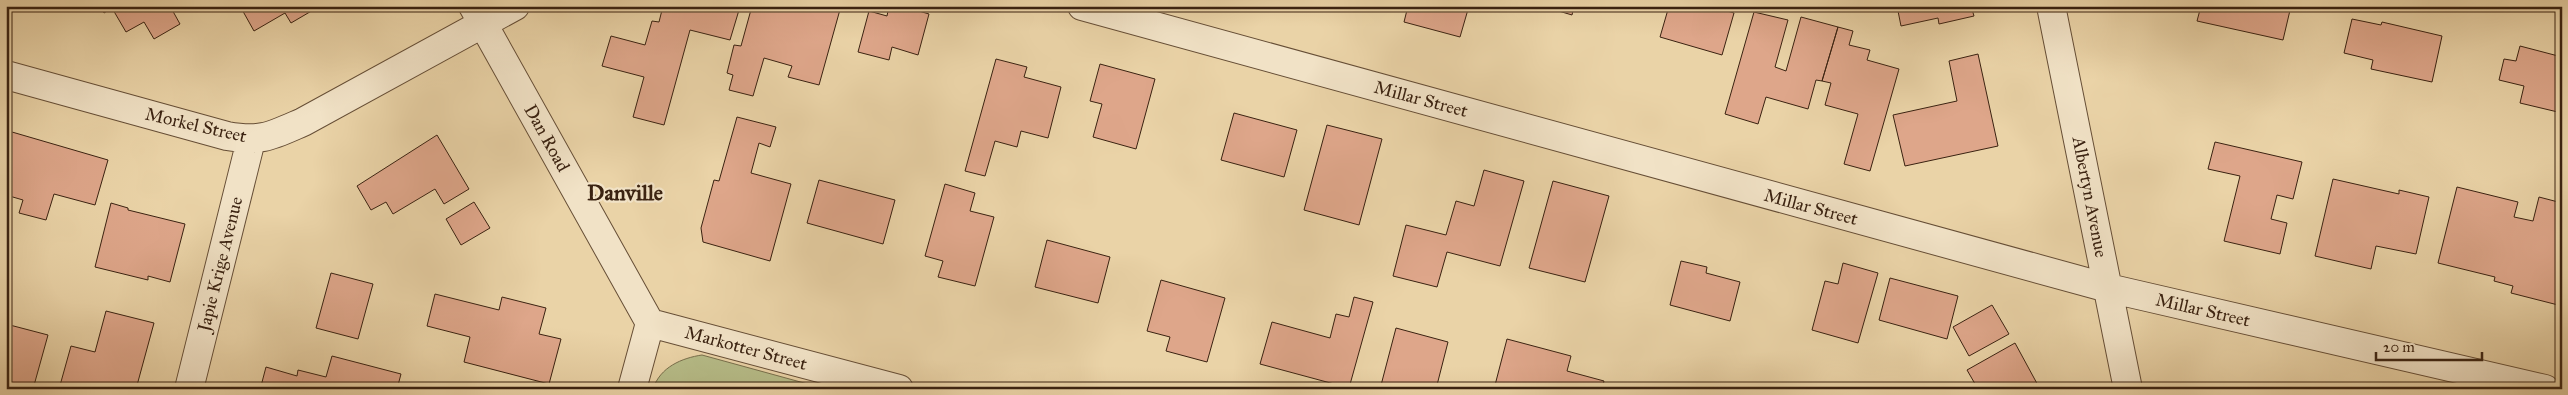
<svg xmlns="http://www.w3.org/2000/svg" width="2568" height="395" font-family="'IM FELL Great Primer',serif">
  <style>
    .green { fill: #b6bc88; stroke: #786f4c }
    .building { fill: #dea68a; stroke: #3a2211 }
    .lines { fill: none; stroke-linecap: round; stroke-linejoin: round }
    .minor-casing { stroke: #664e36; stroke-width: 30 }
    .minor { stroke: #f1e2c6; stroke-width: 28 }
    .labels { text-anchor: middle; stroke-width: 4.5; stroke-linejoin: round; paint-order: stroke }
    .street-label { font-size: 18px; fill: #3a2211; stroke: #f1e2c6 }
    .district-label { font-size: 22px; font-weight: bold; fill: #3a2211; stroke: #f1e2c6 }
  </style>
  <rect width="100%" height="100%" fill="#ead3a7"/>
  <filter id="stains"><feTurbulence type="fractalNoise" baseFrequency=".004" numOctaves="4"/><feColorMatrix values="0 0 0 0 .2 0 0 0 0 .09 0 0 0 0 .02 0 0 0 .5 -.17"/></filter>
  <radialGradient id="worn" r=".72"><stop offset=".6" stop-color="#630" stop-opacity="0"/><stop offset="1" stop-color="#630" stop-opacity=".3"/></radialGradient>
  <!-- green -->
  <path class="green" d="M702 355 826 389H653C660 367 682 358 702 355Z"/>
  <!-- building -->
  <path class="building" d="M100 6H170L180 24 154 39 144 22 126 32 112 8 104 13Z
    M240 6H320L291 23 285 13 254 31Z
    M663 6H723L739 10 730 40 690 30 664 125 633 117 644 77 602 66 611 36 645 45 652 21 659 22Z
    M752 6H841L819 85 788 77 792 66 764 58 753 96 729 90 733 75 727 73 734 45 741 46Z
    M889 6H902L929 14 918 55 892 47 889 60 858 52 869 11 887 16Z
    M1408 6H1469L1460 37 1404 22Z
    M1542 6H1574L1572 15Z
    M1669 6H1711L1734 13 1722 55 1660 37Z
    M1897 6H1971L1974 16 1939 24 1938 18 1901 26Z
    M2201 6H2291L2283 40 2197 21Z
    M1754 12 1788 20 1775 67 1786 71 1801 17 1838 27 1822 81 1816 80 1808 109 1766 97 1758 124 1725 114Z
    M2352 19 2381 25 2382 22 2442 36 2432 82 2371 69 2373 60 2344 53Z
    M1838 27 1853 31 1849 45 1870 50 1867 60 1899 69 1870 171 1844 164 1858 114 1825 105 1831 83 1822 81Z
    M2520 46 2562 57V113L2520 103 2524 86 2499 80 2504 59 2516 61Z
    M1978 54 1998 146 1905 166 1893 115 1957 101 1949 61Z
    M996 59 1027 67 1024 77 1061 87 1048 138 1021 131 1017 147 995 141 985 176 965 171Z
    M1100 64 1155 79 1136 149 1093 137 1102 104 1090 101Z
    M1234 113 1297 130 1284 177 1221 160Z
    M737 117 776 127 770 147 759 143 751 173 791 184 770 261 703 242 701 228 714 180 719 181Z
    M1327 125 1382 139 1359 225 1304 210Z
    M12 132 108 160 95 205 54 194 46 220 19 213 23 200 6 195V152Z
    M437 135 469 189 444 204 435 189 393 214 386 202 371 210 357 186Z
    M2215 142 2302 162 2293 199 2277 195 2271 219 2287 223 2280 254 2224 241 2240 176 2208 169Z
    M1484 170 1524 181 1500 266 1447 252 1437 287 1393 276 1406 225 1446 235 1456 201 1474 206Z
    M2333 179 2399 194V190L2429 197 2416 254 2376 246 2371 269 2315 256Z
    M819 180 895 200 883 244 807 223Z
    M1553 181 1609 196 1585 282 1529 268Z
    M945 184 975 193 970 211 994 217 975 286 938 277 943 261 925 256Z
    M2457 187 2518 202 2514 217 2533 221 2539 197 2562 203 2558 229 2562 230V306L2511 293 2513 286 2494 281 2495 277 2438 263Z
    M474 202 490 228 461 245 446 219Z
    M111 203 128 208V210L185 224 170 282 148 276V280L95 267Z
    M1047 240 1110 257 1098 303 1035 287Z
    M1681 261 1707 267 1706 273 1740 282 1730 321 1670 305Z
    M1843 263 1878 273 1858 343 1812 330 1825 281 1838 284Z
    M331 273 373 284 358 339 316 328Z
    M1890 278 1958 296 1947 339 1879 320Z
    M1161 280 1225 298 1207 362 1166 351 1170 337 1147 331Z
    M435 294 499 310 502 297 546 308 539 334 561 339 549 384 464 362 470 337 427 326Z
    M1354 297 1373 302 1349 388 1260 364 1272 322 1330 338 1336 314 1349 317Z
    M1992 305 2009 334 1969 356 1953 327Z
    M106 311 154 323 136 389H59L71 346 95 352Z
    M6 324 48 335 33 389H6Z
    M1396 328 1448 342 1436 389H1380Z
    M1507 339 1571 356 1567 371 1604 381 1602 389H1494Z
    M2015 343 2040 389H1978L1967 370Z
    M332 356 401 374 397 389H263L261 386 266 367 297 376 298 370 326 377Z"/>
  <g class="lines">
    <defs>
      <path id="minor" d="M473 6 650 323
        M1082 6 2108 288 2545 389
        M2051 6 2128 389
        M6 75 227 136C262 142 271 136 303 122L515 6
        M650 323 899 389
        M189 389 251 140
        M632 389 650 323"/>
    </defs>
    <!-- minor casing -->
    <use href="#minor" class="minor-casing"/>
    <!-- minor -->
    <use href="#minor" class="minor"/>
  </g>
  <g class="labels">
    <!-- street labels -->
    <g class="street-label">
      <text transform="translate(1421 99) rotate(15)" y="6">Millar Street</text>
      <text transform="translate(196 125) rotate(13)" y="6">Morkel Street</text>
      <text transform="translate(547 138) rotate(61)" y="6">Dan Road</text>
      <text transform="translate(2090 197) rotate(79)" y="6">Albertyn Avenue</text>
      <text transform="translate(1811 207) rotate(15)" y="6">Millar Street</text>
      <text transform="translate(220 264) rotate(-76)" y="6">Japie Krige Avenue</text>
      <text transform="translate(2203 310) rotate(13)" y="6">Millar Street</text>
      <text transform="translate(746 348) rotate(15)" y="6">Markotter Street</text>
    </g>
    <!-- district labels -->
    <g class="district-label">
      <text x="625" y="200">Danville</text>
    </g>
  </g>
  <!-- margin -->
  <rect width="2568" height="395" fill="none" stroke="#ead3a7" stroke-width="25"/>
  <rect x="8" y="8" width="2553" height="380" fill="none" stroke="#3a2211" stroke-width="2.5"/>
  <rect x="12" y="12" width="2543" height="370" fill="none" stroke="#3a2211"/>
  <!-- scale -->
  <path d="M2376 352v8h106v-8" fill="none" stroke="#3a2211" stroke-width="2.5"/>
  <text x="2383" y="352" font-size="15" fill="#3a2211" stroke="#f1e2c6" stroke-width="4" paint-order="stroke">20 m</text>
  <rect width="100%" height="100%" filter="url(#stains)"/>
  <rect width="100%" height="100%" fill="url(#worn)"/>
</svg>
